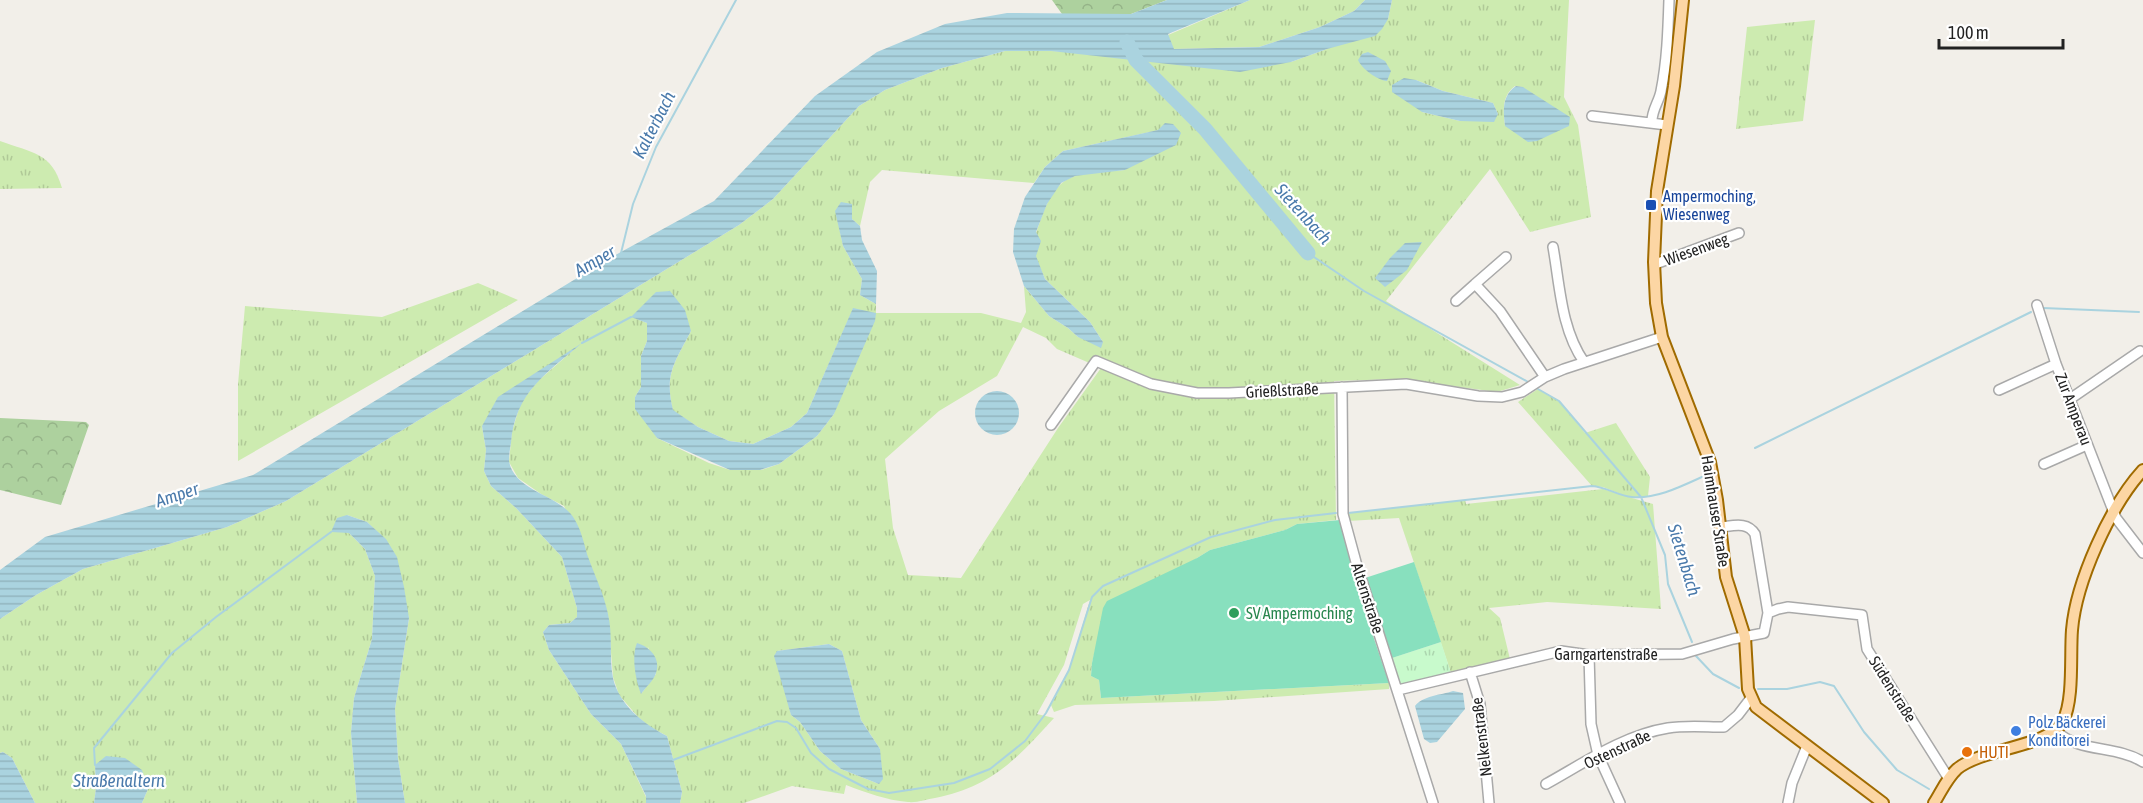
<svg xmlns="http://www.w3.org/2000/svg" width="2143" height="803" font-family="'Asap Condensed',sans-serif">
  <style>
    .grass { fill: url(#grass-tufts); fill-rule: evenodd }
    .forest { fill: url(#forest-crowns) }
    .park { fill: url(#park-tufts) }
    .pitch { fill: #88e0be }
    .water { fill: url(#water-rules) }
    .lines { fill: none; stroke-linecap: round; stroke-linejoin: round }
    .stream { stroke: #aad3df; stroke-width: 2 }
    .river { stroke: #aad3df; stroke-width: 15 }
    .minor-casing { stroke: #a9a9a9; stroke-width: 12 }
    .major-casing { stroke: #a06b00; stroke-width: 14 }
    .minor { stroke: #fff; stroke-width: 9 }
    .major { stroke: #fcd6a4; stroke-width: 10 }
    .transit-dot { fill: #1a4fb4; stroke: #fff; stroke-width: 2 }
    .leisure-dot { fill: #2e9e5b; stroke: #fff; stroke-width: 2 }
    .shop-dot { fill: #3f7fe0; stroke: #fff; stroke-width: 2 }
    .food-dot { fill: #e8710a; stroke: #fff; stroke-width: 2 }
    .labels { text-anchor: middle; stroke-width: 4.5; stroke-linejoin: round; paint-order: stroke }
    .transit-label { font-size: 16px; fill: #164399; stroke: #fff; text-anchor: start }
    .street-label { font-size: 16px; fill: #222; stroke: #fff }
    .leisure-label { font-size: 16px; fill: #27864d; stroke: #fff; text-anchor: start }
    .shop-label { font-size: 16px; fill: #366cbe; stroke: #fff; text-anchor: start }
    .food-label { font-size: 16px; fill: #c56008; stroke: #fff; text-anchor: start }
    .water-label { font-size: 18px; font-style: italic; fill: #4a7aab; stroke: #fff }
  </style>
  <defs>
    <pattern id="grass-tufts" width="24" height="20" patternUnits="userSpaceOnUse" patternTransform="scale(1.5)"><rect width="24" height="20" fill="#cdebb0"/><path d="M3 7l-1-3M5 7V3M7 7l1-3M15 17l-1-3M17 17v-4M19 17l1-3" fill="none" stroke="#b0c997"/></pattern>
    <pattern id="forest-crowns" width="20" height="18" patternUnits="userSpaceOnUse" patternTransform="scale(1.5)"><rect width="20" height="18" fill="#add19e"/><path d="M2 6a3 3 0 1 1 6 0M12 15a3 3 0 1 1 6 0" fill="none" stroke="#95b388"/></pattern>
    <pattern id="park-tufts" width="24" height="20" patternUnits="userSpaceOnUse" patternTransform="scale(1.5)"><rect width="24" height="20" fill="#c8facc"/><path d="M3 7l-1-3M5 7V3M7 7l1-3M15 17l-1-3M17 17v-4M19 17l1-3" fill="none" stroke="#acd6af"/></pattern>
    <pattern id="water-rules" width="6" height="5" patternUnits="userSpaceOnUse" patternTransform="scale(1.5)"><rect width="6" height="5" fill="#aad3df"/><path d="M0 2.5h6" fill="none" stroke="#92b5bf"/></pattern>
  </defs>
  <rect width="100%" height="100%" fill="#f2efe9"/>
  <!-- grass -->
  <path class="grass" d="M1250 0H1365L1354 11 1320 27 1259 47 1173 49 1168 35Z
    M1392 0H1569L1564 97 1578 125 1591 217 1530 232 1490 169 1386 301 1520 385 1497 392 1399 379 1334 381 1336 520 1297 524 1285 530 1210 550 1197 558 1097 642 1092 663 1091 676 1099 680 1101 698 1389 683V689L1214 701 1075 705 1054 712 1051 705 1069 670 1090 600 1083 604 1064 665 1037 714 1054 718C1017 759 991 787 935 798 927 799 917 803 908 802 886 800 867 793 846 785L844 794 792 786 744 803H680L682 792 667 736 650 727 638 717 619 695 613 677 608 615 564 506 541 494 518 478 509 462 512 431 521 402 538 381 578 346 482 426 486 450 484 471 491 486 516 508 562 557 577 608V617L570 623 549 625 543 632 549 650 591 714 621 744 646 797V803H405L398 759 395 709 409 618 385 539 367 522 347 515 349 533 365 549 375 576 372 639 354 698 351 733 357 803H142L148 789 95 765 96 788 94 803H35L12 758 3 752 0 753V619L36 595 83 569 227 527 286 501 739 225 773 199 859 106 885 90 942 68 1005 51H1051L1291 62 1327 49 1388 19ZM1416 80 1443 91 1493 103 1498 114 1460 121 1422 112ZM1515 86 1523 87 1505 126C1503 111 1502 95 1515 86ZM1159 130 1125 170C1107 172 1077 170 1062 183 1048 194 1042 217 1036 233L1040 241 1035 256 1045 279 1090 322 1103 342 1078 337 1068 328 1049 316 1024 286 1026 312 1021 323 981 313H876V304L860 295 862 279 843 246 836 212 852 204V219L860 226 870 182 882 170 1034 183 1045 167 1063 151ZM853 309 834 414 817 436 779 464 761 470H730L709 463 657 438 635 397 641 387V356L647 341V323L632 317 691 331C675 362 664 374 673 411L698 427 729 441 753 444 791 427 807 413ZM1023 327 1046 338 1057 349 1101 368 1058 428 961 578 908 575 893 528 885 459 939 411 997 376ZM829 644 842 651 861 720 880 749 879 784 841 769 820 751 800 722 791 715 777 651ZM648 647 656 674 641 694Z
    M1815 20 1803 121 1736 129 1747 27Z
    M0 141C32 153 52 152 62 188L0 189Z
    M478 283 518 300 238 461V384L245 306 382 317Z
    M1538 389 1558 400 1585 433 1616 423 1650 477 1648 496 1632 498 1653 504 1661 609 1547 602 1489 608 1500 618 1510 659 1452 676 1399 518 1348 521V513L1465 500 1466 504 1603 489 1623 495 1603 487 1592 486 1518 402Z"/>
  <!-- forest -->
  <path class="forest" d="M1052 0H1167L1131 14H1062Z
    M0 418 86 422 89 425 61 505 0 490Z"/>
  <!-- park -->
  <path class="park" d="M1441 642 1452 676 1401 686 1392 658Z"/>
  <!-- pitch -->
  <path class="pitch" d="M1340 520 1356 575 1362 589 1367 618 1389 683 1101 698 1099 680 1091 676 1092 663 1103 608 1107 601 1197 558 1210 550 1285 530 1297 524Z
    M1414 562 1441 642 1392 658 1365 578Z"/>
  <!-- water -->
  <path class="water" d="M1167 0H1250L1168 34 1174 49 1259 47 1320 27 1354 11 1365 0H1392L1388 19 1382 29 1375 36 1327 49 1291 62 1240 72 1051 51H1005L942 68 885 90 859 106 773 199 739 225 286 501 227 527 83 569 36 595 0 619V570L45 537 253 475 610 258 714 201 815 96 877 52 945 24 1007 13 1131 14Z
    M1368 52 1385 61 1391 71 1387 81C1377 80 1362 69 1358 60L1362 54Z
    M1404 78 1416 80 1443 91 1493 103 1498 114 1494 122 1460 121 1422 112 1392 92V85Z
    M1516 86 1523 87 1570 117 1569 126 1537 141 1528 142 1505 126C1503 111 1502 95 1516 86Z
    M1165 123 1173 124 1181 133 1176 145 1125 170 1075 176 1061 183 1047 204 1036 232 1041 241 1036 256 1045 279 1090 322 1103 342 1101 348 1078 337 1068 328 1049 316 1024 286 1013 252 1014 229 1025 197 1045 167 1063 151 1158 130Z
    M841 202 852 204V219L860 226 862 240 877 271 876 304 860 295 862 279 843 246 835 211Z
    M1422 242 1407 270 1385 287 1375 278 1390 258 1405 243Z
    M670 291 685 310 691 331C675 362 664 374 673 410L698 427 729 441 753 444 791 427 807 413 853 308 876 313 875 321 834 414 817 436 779 464 760 470H730L657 438 635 409V397L641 387V356L647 341V323L631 317 656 292Z
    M582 343C547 373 515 392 511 443 510 448 509 455 509 461 514 492 562 495 575 520 581 530 584 543 587 554 594 574 604 594 608 614 613 635 609 657 613 678 619 705 644 724 667 736L682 792 680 803H646V796L621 744 591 714 549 650 543 632 549 625 570 623 577 617V608L562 557 516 508 491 486 484 471 486 450 482 426 498 397Z
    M975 413a22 22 0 1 1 44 0a22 22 0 1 1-44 0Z
    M347 515 367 522 386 539 397 557 404 587 409 618 395 709 398 759 405 803H357L351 733 354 698 372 639 375 576 365 549 349 533 331 532 337 518Z
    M637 643C650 647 661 658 656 673 654 680 645 688 641 694 636 681 631 657 637 643Z
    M829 644 842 651 861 720 880 749 883 779 879 784 841 769 820 751 800 722 791 715 774 656 777 651Z
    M1453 691 1463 693 1465 709 1437 742 1430 743 1424 739 1415 706C1422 696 1441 695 1453 691Z
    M3 752 12 758 35 803H0V753Z
    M106 756 125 758 142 770 148 789 142 803H94L96 788 95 765Z"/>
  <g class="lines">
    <!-- stream -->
    <path class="stream" d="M621 253 633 204 656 147 736 0
      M1308 253 1364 291 1530 383
      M2043 308 2139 312
      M582 343 631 317
      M1538 389 1559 401 1641 497 1665 555 1668 584 1692 642
      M1755 448 2031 312
      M1348 513 1592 486C1607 487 1618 496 1632 497 1657 499 1682 486 1704 476
      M1696 656 1713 674 1739 688
      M1758 689H1787L1820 682 1834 686 1864 732 1897 770 1929 789
      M673 760 777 721 787 722 796 728 811 753 829 769 868 789 889 793 954 783 990 769 1025 741 1046 713 1069 670 1092 597 1103 586 1211 537 1275 520 1336 513
      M95 765 94 748 172 653 216 617 331 532"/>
    <!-- river -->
    <path class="river" d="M1127 42 1136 60 1205 129 1308 253"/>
    <defs>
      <path id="minor" d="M1592 116 1667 125
        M1652 123C1651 111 1659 102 1661 91 1667 61 1668 31 1669 0
        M1553 247C1560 286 1561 329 1584 362
        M1506 257 1475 284 1500 311 1545 377
        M1654 262 1658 263 1739 233
        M1456 301 1475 284
        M2037 305 2056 364 2116 518 2143 553
        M1342 387 1343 514 1356 562 1433 803
        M1999 390 2056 364
        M2070 399 2140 351
        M1051 425 1096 361 1151 384 1197 393H1229L1406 384 1478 396 1502 397 1522 392 1545 377 1564 369 1662 337
        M2044 464 2087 445
        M1768 613 1778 609 1788 607 1862 615 1867 649 1949 779
        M1589 655 1591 724 1598 755 1620 803
        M1470 672 1480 704 1489 803
        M1398 690 1561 651 1589 655 1682 654 1733 639 1764 633 1768 613 1755 534C1747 521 1733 526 1720 527
        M2056 731C2079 753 2116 745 2143 762
        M1546 784C1584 763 1624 735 1668 728 1686 725 1706 727 1724 727L1738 715 1751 698
        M1788 803 1792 783 1807 746"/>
      <path id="major" d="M1683 0 1674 86 1657 191 1654 262 1656 303 1662 337 1710 462 1717 500 1726 577 1745 637 1748 689 1756 707 1883 803
        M1934 803C1941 792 1947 778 1957 769 1982 748 2050 747 2063 721 2074 700 2070 655 2072 630 2076 582 2110 506 2143 470"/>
    </defs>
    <!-- minor casing -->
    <use href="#minor" class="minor-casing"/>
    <!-- major casing -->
    <use href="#major" class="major-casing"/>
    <!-- minor -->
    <use href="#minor" class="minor"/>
    <!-- major -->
    <use href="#major" class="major"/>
  </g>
  <!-- markers -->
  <rect class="transit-dot" x="1645" y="199" width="12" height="12" rx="3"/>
  <circle class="leisure-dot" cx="1234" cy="613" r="6"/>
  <circle class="shop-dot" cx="2016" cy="731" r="6"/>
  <circle class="food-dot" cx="1967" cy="752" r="6"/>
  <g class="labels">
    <!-- transit labels -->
    <g class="transit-label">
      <text x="1663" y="202">Ampermoching,<tspan x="1663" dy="18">Wiesenweg</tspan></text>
    </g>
    <!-- street labels -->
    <g class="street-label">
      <text transform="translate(1696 249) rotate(-20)" y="6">Wiesenweg</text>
      <text transform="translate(1282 390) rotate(-3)" y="6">Grießlstraße</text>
      <text transform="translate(2074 409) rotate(69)" y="6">Zur Amperau</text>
      <text transform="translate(1716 511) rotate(81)" y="6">Haimhauser Straße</text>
      <text transform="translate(1368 598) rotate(72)" y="6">Alternstraße</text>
      <text x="1606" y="660">Garngartenstraße</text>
      <text transform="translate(1893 689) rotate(58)" y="6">Südenstraße</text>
      <text transform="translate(1481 737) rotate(-97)" y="6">Nelkenstraße</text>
      <text transform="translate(1617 749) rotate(-25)" y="6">Ostenstraße</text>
    </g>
    <!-- leisure labels -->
    <g class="leisure-label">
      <text x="1246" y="619">SV Ampermoching</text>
    </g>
    <!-- shop labels -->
    <g class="shop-label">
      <text x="2028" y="728">Polz Bäckerei<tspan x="2028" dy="18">Konditorei</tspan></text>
    </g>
    <!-- food labels -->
    <g class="food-label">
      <text x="1979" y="758">HUTI</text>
    </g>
    <!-- water labels -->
    <g class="water-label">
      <text transform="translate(654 125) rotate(-63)" y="6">Kalterbach</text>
      <text transform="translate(1303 214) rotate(48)" y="6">Sietenbach</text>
      <text transform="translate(595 261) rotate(-30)" y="6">Amper</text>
      <text transform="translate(177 495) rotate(-18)" y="6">Amper</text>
      <text transform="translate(1684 560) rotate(73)" y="6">Sietenbach</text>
      <text x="119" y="787">Straßenaltern</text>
    </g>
  </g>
  <!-- scale -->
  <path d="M1939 39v9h124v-9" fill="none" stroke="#222222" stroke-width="3"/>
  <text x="1948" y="39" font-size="18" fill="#222222" stroke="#ffffff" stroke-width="4.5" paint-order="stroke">100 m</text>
</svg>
